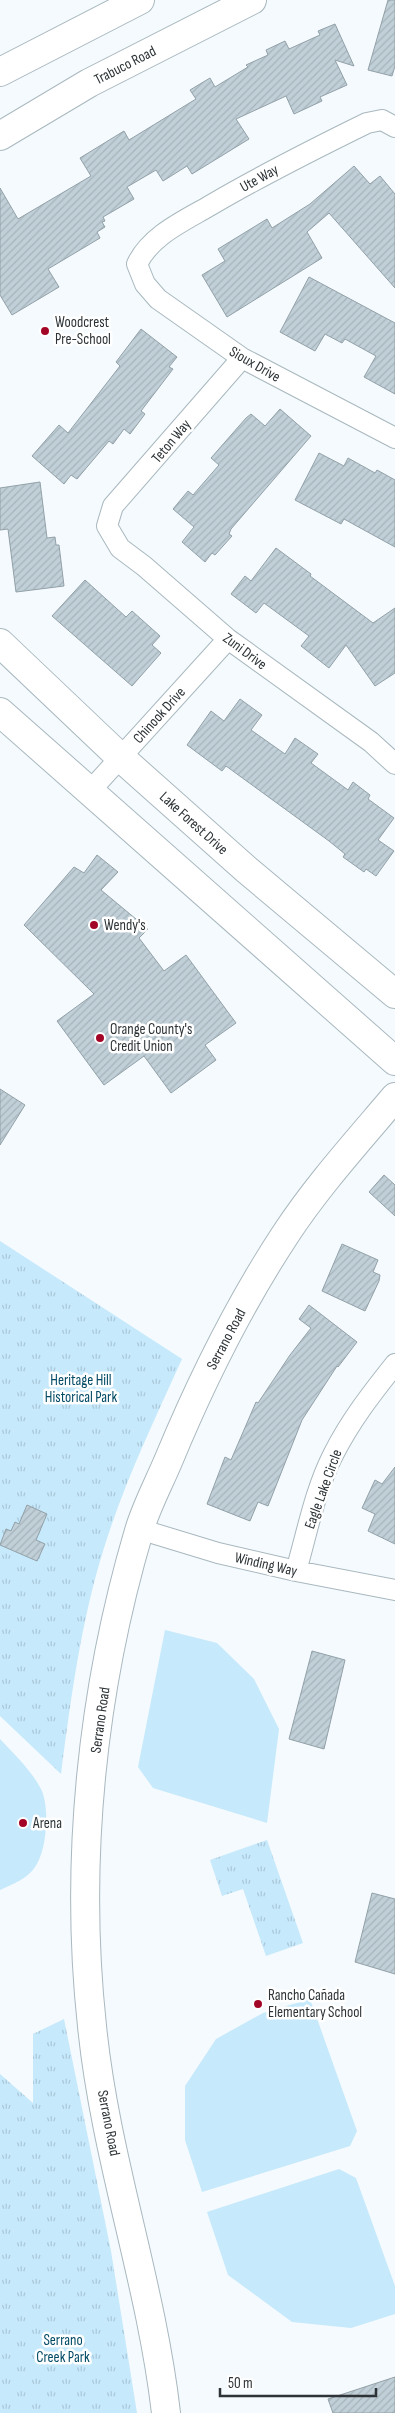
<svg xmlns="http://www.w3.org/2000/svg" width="395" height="2413" font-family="'Sofia Sans Condensed',sans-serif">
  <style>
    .grass { fill: url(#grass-tufts) }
    .pitch { fill: #c6e9fc }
    .building { fill: url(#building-hatch); stroke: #92a0a7 }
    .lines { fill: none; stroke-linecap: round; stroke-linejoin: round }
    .street-casing { stroke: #a9b8bf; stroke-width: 22 }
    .secondary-casing { stroke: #a9b8bf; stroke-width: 30 }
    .primary-casing { stroke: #a9b8bf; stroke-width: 30 }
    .street { stroke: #fff; stroke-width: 20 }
    .secondary { stroke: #fff; stroke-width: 28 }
    .primary { stroke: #fff; stroke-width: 28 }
    .poi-dot { fill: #a30527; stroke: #fff; stroke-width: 2 }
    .labels { text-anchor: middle; stroke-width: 5; stroke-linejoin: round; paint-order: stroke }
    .street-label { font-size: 15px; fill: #2d3336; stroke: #fff }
    .poi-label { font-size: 15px; fill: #2d3336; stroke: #fff; text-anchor: start }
    .park-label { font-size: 15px; fill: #004a65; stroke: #fff }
  </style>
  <defs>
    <pattern id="grass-tufts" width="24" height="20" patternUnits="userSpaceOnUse" patternTransform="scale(1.25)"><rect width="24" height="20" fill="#c6e9fc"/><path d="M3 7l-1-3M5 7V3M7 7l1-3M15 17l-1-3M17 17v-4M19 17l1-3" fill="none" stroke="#aac8d9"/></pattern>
    <pattern id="building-hatch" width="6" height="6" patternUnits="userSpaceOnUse" patternTransform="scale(1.25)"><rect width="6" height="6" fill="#c1d0d8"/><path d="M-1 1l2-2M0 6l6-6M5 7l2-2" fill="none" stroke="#a6b3ba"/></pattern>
  </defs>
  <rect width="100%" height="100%" fill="#f4fafe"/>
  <!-- grass -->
  <path class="grass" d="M0 1241 182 1359C154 1421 124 1483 104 1548 81 1621 71 1698 61 1774L0 1716Z
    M267 1840 303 1943 266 1956 243 1889 222 1896 210 1860Z
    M64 2019 111 2251 137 2413H0V2074L33 2103V2034Z"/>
  <!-- pitch -->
  <path class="pitch" d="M165 1630 217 1643 254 1679 279 1729 267 1823 153 1788 138 1767Z
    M0 1739C15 1755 31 1770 41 1789 50 1807 47 1851 35 1867 27 1879 13 1884 0 1890Z
    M310 1999 357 2131 350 2146 202 2192 185 2140V2086L216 2039 263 2013Z
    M339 2169 356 2178 395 2286V2314L351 2328 292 2322 228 2275 207 2212Z"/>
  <!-- building -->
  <path class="building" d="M388 0H395V66L392 76 368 70Z
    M335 24 354 66 335 60 347 85 320 97 322 101 294 114 286 96 236 119 249 139 192 174 187 166 163 181 156 170 127 187 134 199 103 217 105 221 102 222 105 227 97 232 100 238 48 269 59 287 12 315 0 295V188L18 219 91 176 80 158 124 131 129 140 196 99 190 90 210 78 215 87 248 67 246 65 268 55 266 50 285 41 289 49 320 35 318 31Z
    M354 166 370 184 380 176 395 194V288L329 213 307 232 322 258 227 317 202 275 225 261 218 249 267 219 272 228 310 204Z
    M309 277 395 323V394L364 377 376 356 345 339 342 343 325 334 315 351 280 332Z
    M141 329 177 357 169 367 173 369 141 411 145 414 130 434 124 429 113 444 109 441 77 479 71 475 64 484 32 456 59 425 68 433 120 366 116 362Z
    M280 409 311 436 231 529 229 534 232 536 215 555 212 553 205 562 182 542 194 527 173 509 188 491 193 495 219 465 211 458 246 418 251 414 265 426Z
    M319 453 344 466 348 458 375 473 377 470 395 480V547L344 519 341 524 295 500Z
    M40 482 47 538 55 537 56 545H59L64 586 16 592 8 529 0 530V488Z
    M276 548 311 574 310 576 373 623 395 608V673L375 686 346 645 329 668 301 646 309 636 264 603 256 613 231 594 245 576 251 581Z
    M85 580 126 617 132 611 160 636 152 645 161 653 132 686 52 616Z
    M240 699 262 715 251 730 285 754 295 738 318 754 311 763 348 790 353 782 370 795 368 799 394 818 378 840 394 851 376 876 366 869 364 872 343 857 345 854 329 841 226 766 222 771 187 745 211 711 224 721Z
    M97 855 118 872 101 890 148 929 139 938 164 971 186 955 236 1023 205 1045 216 1060 171 1093 144 1056 104 1085 57 1021 94 994 24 925 74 867 84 873Z
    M0 1089 25 1105 0 1145Z
    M384 1175 395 1185V1216L369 1192Z
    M342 1244 378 1260 373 1272 380 1275 379 1281 365 1311 322 1291Z
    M309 1305 357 1342 338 1367 337 1366 302 1420 268 1506 258 1502 250 1521 207 1504 225 1457 231 1460 256 1402 258 1403 290 1355 311 1328 299 1319Z
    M395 1467V1544L368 1531 375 1514 362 1508 375 1480 382 1484Z
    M27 1505 47 1514 36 1540 45 1544 37 1561 0 1545 6 1529 11 1531 15 1522 19 1524Z
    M312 1651 345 1660 324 1749 289 1739Z
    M372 1893 395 1899V1974L355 1962Z
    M395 2377V2413H333L328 2399Z"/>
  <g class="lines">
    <defs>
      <path id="street" d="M395 127 382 120 367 123C314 149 262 175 211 205 184 221 151 235 137 264L145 284 158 299 242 358 395 438
        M242 358 113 506 107 526 120 548 144 566 228 639 371 742 395 764
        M90 791 228 639
        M139 1529 218 1553 296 1571 395 1590
        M296 1571C307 1533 315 1490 333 1455 350 1421 372 1393 395 1364"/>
      <path id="secondary" d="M166 2413C151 2282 105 2157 92 2026 74 1861 92 1690 139 1531 146 1507 159 1483 169 1459 201 1382 239 1305 285 1235 317 1186 357 1142 395 1097"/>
      <path id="primary" d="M0 72 140 0
        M0 136 89 83 252 0
        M0 643 120 757 247 870 395 994
        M0 712 395 1061"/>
    </defs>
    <!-- street casing -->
    <use href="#street" class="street-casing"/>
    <!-- secondary casing -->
    <use href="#secondary" class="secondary-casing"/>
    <!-- primary casing -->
    <use href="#primary" class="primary-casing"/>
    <!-- street -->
    <use href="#street" class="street"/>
    <!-- secondary -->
    <use href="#secondary" class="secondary"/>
    <!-- primary -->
    <use href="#primary" class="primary"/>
  </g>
  <!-- markers -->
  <g class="poi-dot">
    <circle cx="45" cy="331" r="5"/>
    <circle cx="94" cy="925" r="5"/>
    <circle cx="100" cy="1038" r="5"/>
    <circle cx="23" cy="1823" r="5"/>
    <circle cx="258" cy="2004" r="5"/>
  </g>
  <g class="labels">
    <!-- street labels -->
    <g class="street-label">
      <text transform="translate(125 65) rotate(-27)" y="5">Trabuco Road</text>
      <text transform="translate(259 178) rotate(-29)" y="5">Ute Way</text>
      <text transform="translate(255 364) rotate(30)" y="5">Sioux Drive</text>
      <text transform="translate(171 441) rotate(-50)" y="5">Teton Way</text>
      <text transform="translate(245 651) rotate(37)" y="5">Zuni Drive</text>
      <text transform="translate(159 715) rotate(-48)" y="5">Chinook Drive</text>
      <text transform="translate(194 823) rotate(42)" y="5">Lake Forest Drive</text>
      <text transform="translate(226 1339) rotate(-62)" y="5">Serrano Road</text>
      <text transform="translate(323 1489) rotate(-70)" y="5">Eagle Lake Circle</text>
      <text transform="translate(266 1564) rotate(13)" y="5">Winding Way</text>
      <text transform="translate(100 1720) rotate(-82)" y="5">Serrano Road</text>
      <text transform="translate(109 2123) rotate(79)" y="5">Serrano Road</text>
    </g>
    <!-- poi labels -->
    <g class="poi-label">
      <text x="55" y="327">Woodcrest<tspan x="55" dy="17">Pre-School</tspan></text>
      <text x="104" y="930">Wendy's</text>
      <text x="110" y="1034">Orange County's<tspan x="110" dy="17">Credit Union</tspan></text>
      <text x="33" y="1828">Arena</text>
      <text x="268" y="2000">Rancho Cañada<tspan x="268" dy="17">Elementary School</tspan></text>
    </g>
    <!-- park labels -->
    <g class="park-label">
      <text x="81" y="1385">Heritage Hill<tspan x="81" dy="17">Historical Park</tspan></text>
      <text x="63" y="2345">Serrano<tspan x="63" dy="17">Creek Park</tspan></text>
    </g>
  </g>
  <!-- scale -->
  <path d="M220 2388v8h156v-8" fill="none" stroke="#2d3336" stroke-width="2.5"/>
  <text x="228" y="2388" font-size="15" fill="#2d3336" stroke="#ffffff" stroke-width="4" paint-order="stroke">50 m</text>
</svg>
